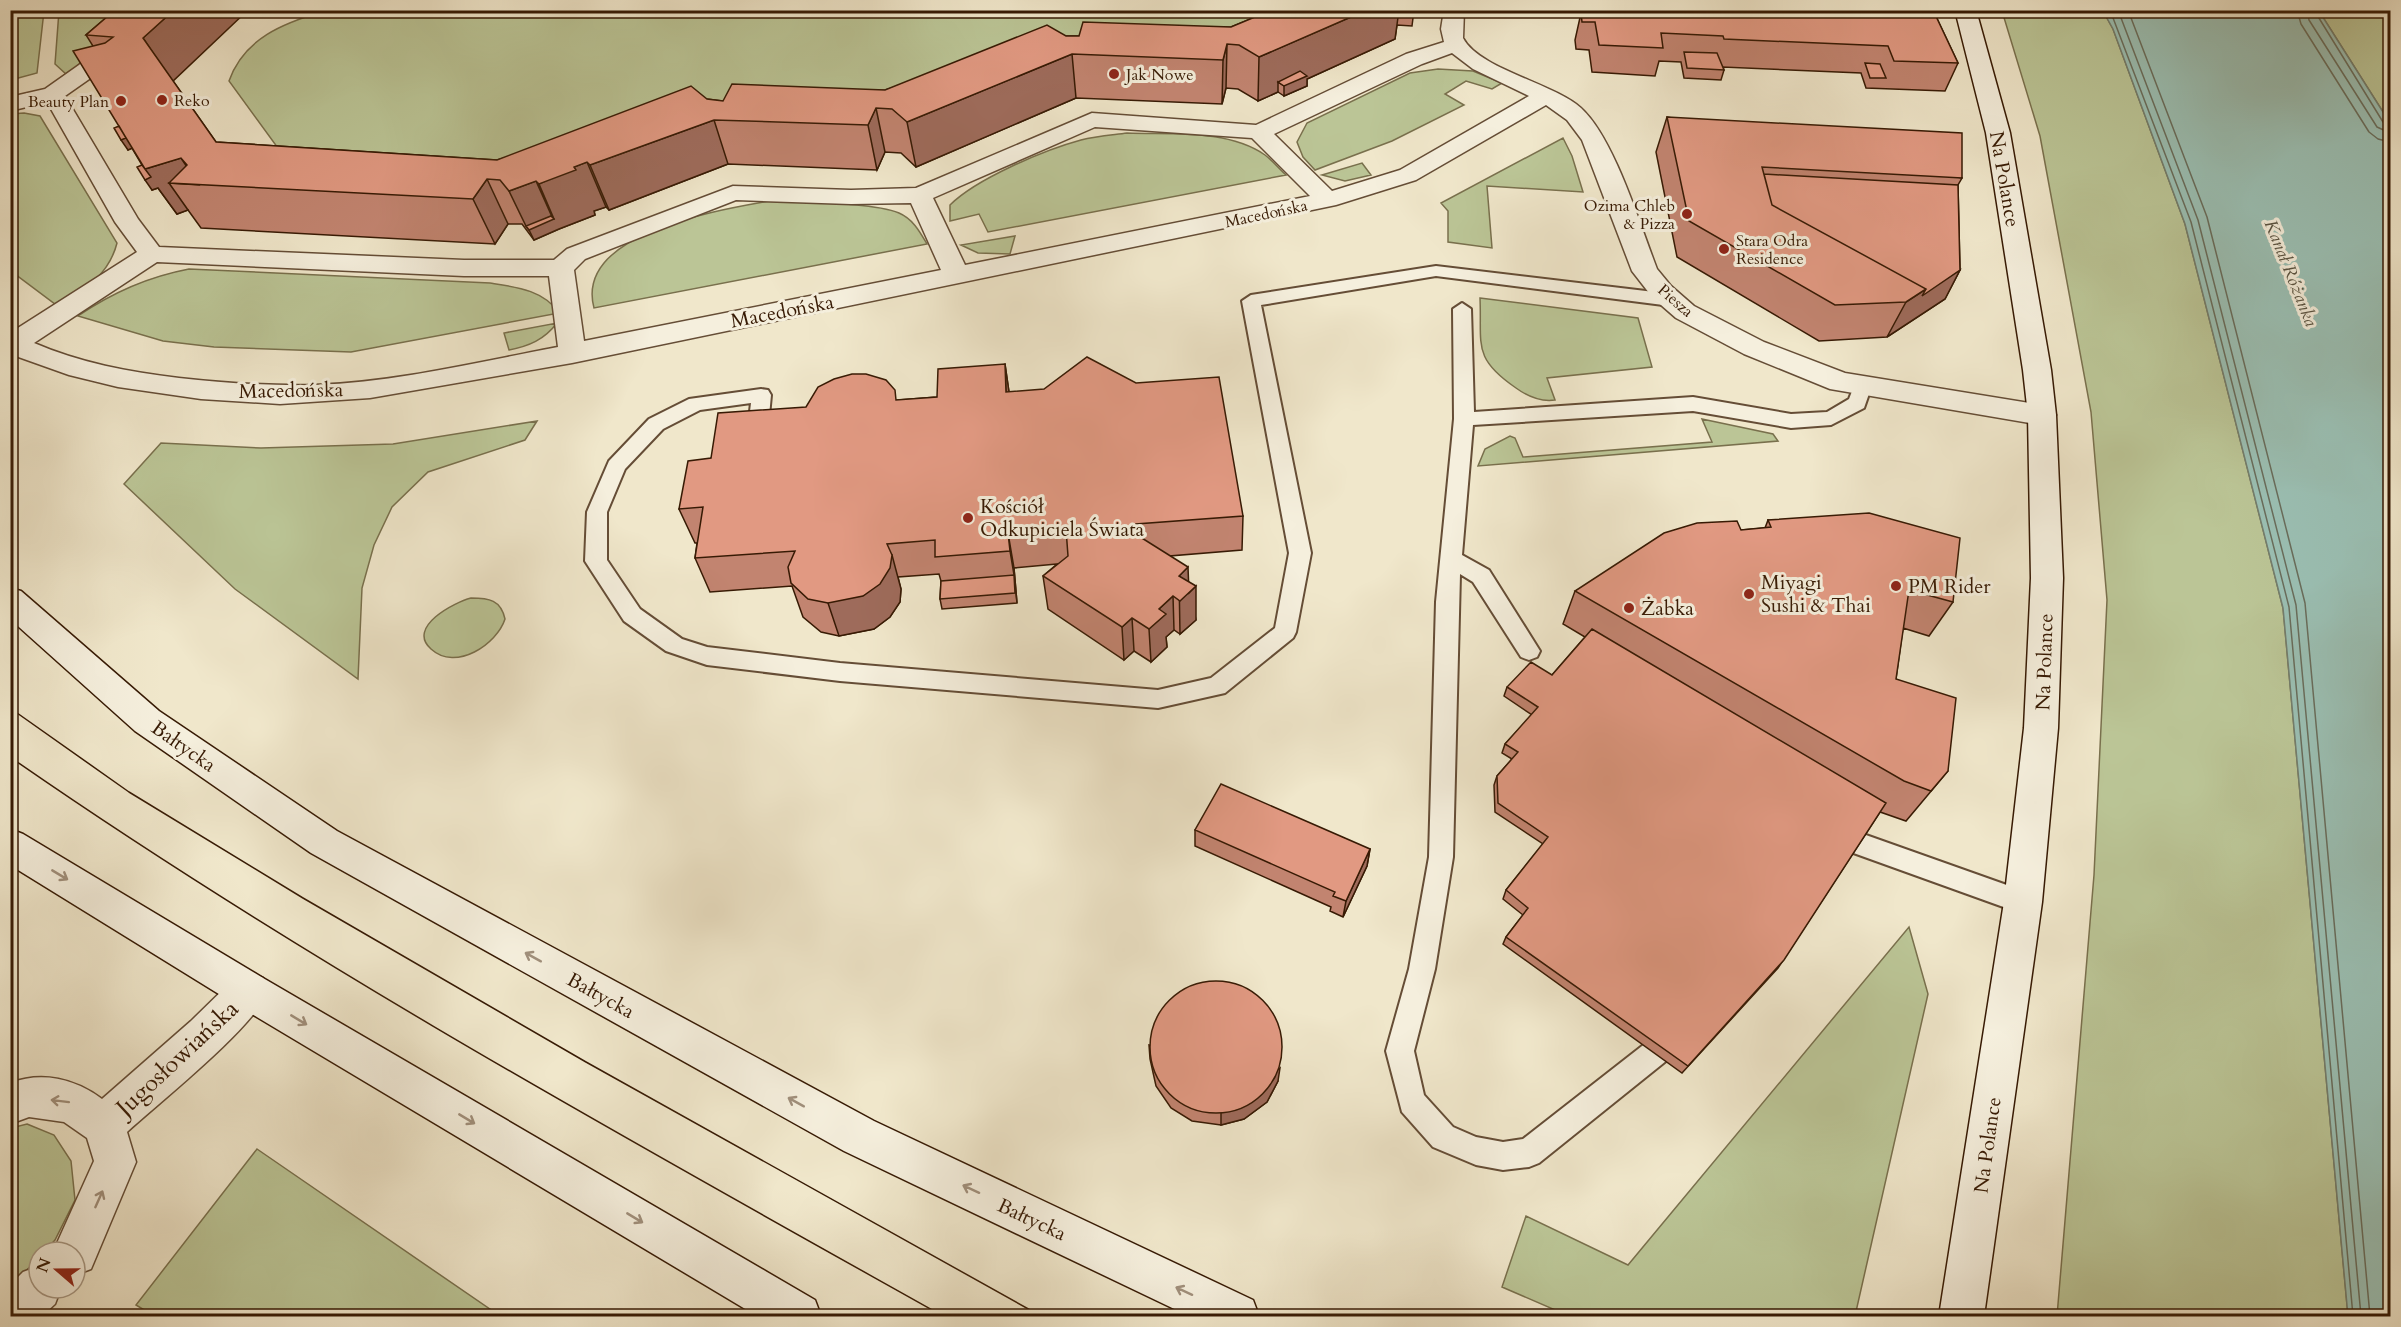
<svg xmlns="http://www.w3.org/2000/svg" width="2401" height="1327" font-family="Cardo,serif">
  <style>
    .green { fill: #bbc596; stroke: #79704d; stroke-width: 1.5 }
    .water { fill: #9bc0b4; stroke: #737e6e; stroke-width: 1.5 }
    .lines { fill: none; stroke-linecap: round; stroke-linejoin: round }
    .shore { stroke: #696d5c; stroke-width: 1.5 }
    .lane-casing { stroke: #654d36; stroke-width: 4 }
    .street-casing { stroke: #654d36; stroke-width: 3 }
    .secondary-casing { stroke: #371a04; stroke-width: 3 }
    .lane { fill: #f5efdd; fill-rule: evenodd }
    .street { fill: #f5efdd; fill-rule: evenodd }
    .secondary { fill: #f5efdd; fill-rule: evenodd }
    .tram { stroke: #371a04; stroke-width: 1.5 }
    .wall { fill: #c28470; stroke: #371a04; stroke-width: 1.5 }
    .shaded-wall { fill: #9e6b5b; stroke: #371a04; stroke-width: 1.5 }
    .building { fill: #e19982; stroke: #371a04; stroke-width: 1.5 }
    .oneway { stroke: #a08f7b }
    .poi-dot { fill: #8f2418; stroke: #f5efdd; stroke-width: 2 }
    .labels { text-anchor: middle; stroke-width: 6; stroke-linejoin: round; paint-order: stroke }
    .far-poi-label { font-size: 16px; fill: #371a04; stroke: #f5efdd; text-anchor: start }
    .far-street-label { font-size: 16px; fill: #371a04; stroke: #f5efdd }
    .far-water-label { font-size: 18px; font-style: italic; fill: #5a5442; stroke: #f5efdd }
    .street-label { font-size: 20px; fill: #371a04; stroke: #f5efdd }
    .poi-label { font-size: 20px; fill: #371a04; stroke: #f5efdd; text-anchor: start }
    .near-street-label { font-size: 24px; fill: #371a04; stroke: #f5efdd }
  </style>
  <rect width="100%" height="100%" fill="#f0e7cb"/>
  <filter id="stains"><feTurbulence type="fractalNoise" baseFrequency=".00333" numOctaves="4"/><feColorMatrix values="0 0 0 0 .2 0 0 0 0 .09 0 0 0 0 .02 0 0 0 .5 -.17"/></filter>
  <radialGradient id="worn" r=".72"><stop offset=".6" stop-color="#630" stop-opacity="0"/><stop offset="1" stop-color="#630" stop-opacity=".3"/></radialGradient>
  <!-- green -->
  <path class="green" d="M10 11H44L37 73 11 80Z
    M59 11H139L67 75 55 64Z
    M324 11H1309L889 110 551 173 283 155 229 81C244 38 284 23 324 11Z
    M2002 11H2103L2113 29 2185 224 2283 608 2348 1316H2057L2094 875 2107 600 2091 412 2040 136Z
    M2319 11H2390V123Z
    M1438 69 1473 71 1502 83 1492 89 1466 81 1445 94 1464 105 1392 141 1315 170 1303 157 1297 142 1307 123 1410 73Z
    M24 113 40 116 117 243C109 275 84 290 59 307L11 271V114Z
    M1127 133C1172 135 1227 129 1265 155 1273 161 1279 169 1286 175L988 232 979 214 950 221V205C976 179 1044 150 1081 140 1096 136 1112 135 1127 133Z
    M1563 138 1572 156 1583 192 1487 186 1492 248 1448 242V211L1441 203Z
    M1362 163 1371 175 1345 181 1322 175Z
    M769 201C802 203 872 202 899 213 913 219 920 232 927 244L594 308C574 233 719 210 769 201Z
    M1015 236 1010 254 978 253 961 245Z
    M189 269 490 283C516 287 544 290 559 313L351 352 214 347 163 341 78 316C113 292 147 277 189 269Z
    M1480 298 1638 318 1652 367 1547 378 1555 400C1541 402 1527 396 1516 388 1472 358 1482 345 1480 298Z
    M557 323C544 340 529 346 509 350L504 333Z
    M1702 419 1773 434 1778 441 1478 466 1485 449 1510 436 1515 438 1523 457 1712 442Z
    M537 421 525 440 428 472 392 507 374 545 362 588 358 679 235 589 124 484 161 443 261 448 393 444Z
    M471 598C489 598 501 600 505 619 497 644 456 672 431 649 406 627 455 602 471 598Z
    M1909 927 1928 994 1855 1316H1569L1502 1287 1526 1216 1628 1265Z
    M27 1124 54 1135 71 1161 75 1200 55 1240 44 1252H39V1257L11 1287V1128Z
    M257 1149 500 1316H154L136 1305Z"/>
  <!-- water -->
  <path class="water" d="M2103 11H2319L2390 123V1316H2348L2283 608 2185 224 2113 29Z"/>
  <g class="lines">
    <!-- shore -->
    <path class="shore" d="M2110 10 2191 222 2289 607 2353 1316
      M2118 10 2198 220 2296 605 2361 1316
      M2128 10 2207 217 2305 603 2370 1316
      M2297 10 2301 24 2369 132 2378 139 2390 142
      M2307 10 2309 20 2377 127 2390 133
      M2314 10 2383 122 2390 125"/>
    <defs>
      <path id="lane" d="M1436 266 1671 294 1680 300 1671 306 1436 276 1261 305 1311 553 1296 632 1293 638 1225 693 1158 708 840 681 707 665 666 651 624 621 585 561 587 512 609 461 649 419 689 399 761 389 768 390 771 395 767 437 764 442H750L747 437 751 403 700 410 663 429 625 469 607 512V560L640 609 682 639 707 647 840 663 1158 690 1211 678 1275 628 1289 553 1242 301 1251 295Z
        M1462 303 1471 309 1474 412 1693 397 1791 414 1827 412 1849 399 1856 381H1870L1872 385 1864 408 1831 425 1791 428 1693 411 1473 425 1462 555 1489 570 1540 651 1537 657 1529 660 1521 657 1473 582 1460 574 1453 857 1435 969 1414 1051 1424 1095 1453 1127 1476 1137 1503 1142 1523 1139 1651 1039 1665 1024 1675 1020 1685 1024 1689 1033 1685 1042 1671 1057 1539 1163 1529 1167 1503 1170 1476 1165 1433 1147 1402 1112 1386 1051 1409 969 1429 857 1436 602 1454 419 1453 309Z
        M1832 823 2032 894 2036 902 2032 910 2023 914 1823 842 1820 834 1823 826Z"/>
      <path id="street" d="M138 10H161L95 75 65 96 138 219 159 247 464 260H554L567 249 733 186 851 190 916 188 1092 113 1256 125 1406 54 1444 42 1441 29 1444 10H1464L1463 38C1479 69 1553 83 1581 108 1614 138 1640 225 1657 269L1671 286 1694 306 1764 342 1845 373 2042 405 2052 408 2056 415 2052 422 2042 425 1830 389 1744 354 1676 318 1653 298 1632 271 1582 140 1567 120 1546 105 1416 180 1336 205 572 363 370 398 280 404 201 399 118 387 69 375 10 354V333L137 252 115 222 47 102 10 111V97L45 89 79 65ZM1452 53 1473 69 1529 96 1400 170 1332 191 1274 134 1422 64ZM1095 127 1252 138 1310 196 965 265 933 198ZM736 200 851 204 911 203 941 270 584 341 574 270 585 259ZM157 262 464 276H549L558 347C478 362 396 382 315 385 270 386 224 383 179 378 129 372 80 363 34 343Z
        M249 972 263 978 269 991C251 1030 162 1100 127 1132L136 1162 91 1269 75 1275V1252H53L94 1161 87 1138 64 1122 29 1117 10 1124V1083C43 1071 75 1079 102 1099L191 1021 235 978Z
        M39 1266V1288H61L55 1304 42 1316H10V1285L23 1272Z"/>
      <path id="secondary" d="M1955 10H1976L2010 133 2051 370 2056 415 2063 578 2058 728 2042 902 1984 1316H1939L2004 902 2024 728 2031 578 2028 415 2023 370 1986 133Z
        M10 588 21 591 159 711 337 831 874 1121 1253 1300 1259 1316H1189L844 1151 311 853 135 731 10 619Z
        M10 829 23 834 263 978 815 1300 821 1316H757L235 1004 10 865Z"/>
    </defs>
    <!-- lane casing -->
    <use href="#lane" class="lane-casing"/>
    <!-- street casing -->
    <use href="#street" class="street-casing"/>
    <!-- secondary casing -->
    <use href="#secondary" class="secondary-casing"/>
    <!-- lane -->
    <use href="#lane" class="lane"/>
    <!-- street -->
    <use href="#street" class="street"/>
    <!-- secondary -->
    <use href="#secondary" class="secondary"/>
    <!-- tram -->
    <path class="tram" d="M10 708 129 792 303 898 586 1062 1041 1316
      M10 757C308 964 627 1139 943 1316"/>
  </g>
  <!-- wall -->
  <path class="wall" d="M115 10 173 81 216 142 497 160 707 99 723 101 885 90 1066 36H1079L1231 27 1272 10H1414L1412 26 1397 25 1395 39 1307 79V86L1284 96 1278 92 1258 101 1238 89 1226 88 1222 104 1076 98 916 167 901 153 885 152 877 170 728 164 609 210 606 207 594 211 595 215 559 229 534 240 522 224H508L495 244 201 228 188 210 177 214 158 188 152 190 142 165 132 148 128 150 119 126 93 46 86 35Z
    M1586 10H1777L1817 13 1818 10H1850L1851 15H1864L1866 10H1933L1958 63 1945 91 1866 88 1861 73 1723 67 1724 70 1721 80 1684 78 1681 62 1659 61 1655 76 1592 72 1589 50 1576 49 1575 40 1581 13H1585Z
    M1667 117 1962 178 1958 185 1960 270 1945 299 1887 337 1819 341 1677 257 1656 152Z
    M1005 364 1009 392 1243 516 1242 550 1170 556 1188 581 1196 620 1180 634 1174 630 1166 637 1167 647 1151 662 1134 651 1124 660 1048 609 1043 576 1057 564 1014 568 1017 603 942 609 940 599 941 581 939 574 898 577 901 589 900 602 890 617 874 629 839 636 821 632 803 617 792 586 710 592 695 558 697 543H695L679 509 711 458 898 400 937 397Z
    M1768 520 1953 602 1929 636 1903 628 1896 679 1948 771 1906 821 1880 812 1778 968 1682 1073 1503 944 1506 937 1523 915 1503 899 1506 890 1543 844 1495 812 1494 785 1497 776 1512 759 1502 753 1505 744 1532 715 1504 696 1507 687 1552 675 1585 637 1563 624 1575 591 1741 530 1765 528Z
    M1195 830 1370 849 1367 866 1343 917 1330 911 1331 907 1195 846Z
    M1149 1045 1278 1081 1267 1102 1244 1119 1221 1125 1192 1121 1171 1108 1156 1086 1150 1059Z"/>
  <!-- shaded-wall -->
  <path class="shaded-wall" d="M174 10H248L172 82 143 38Z
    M1367 10H1399L1395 39 1307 79V86L1284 96V86L1278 82V92L1258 101 1259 57Z
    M1227 44 1226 88 1222 104 1223 60Z
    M1072 54 1076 98 916 167 907 122Z
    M876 108 885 152 877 170 868 125Z
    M714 120 728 164 609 210 590 165Z
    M128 135 135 147 128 150 121 140Z
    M181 158 199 185 169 183 188 210 177 214 158 188 152 190 145 180V169Z
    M587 162 606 207 594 211 595 215 559 229 534 240 529 230 526 226 509 191 536 181 553 219H554L539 184 574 167Z
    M487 179 508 224 495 244 473 199Z
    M1960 270 1945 299 1887 337 1906 302 1926 289Z
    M1005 364 1010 399 1006 392Z
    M1008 533 1014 568 1017 603 1014 575 1010 551Z
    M892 555 901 589 900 602 890 617 874 629 839 636 828 603Z
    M1188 567 1189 593 1196 586V620L1180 634 1179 576Z
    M1173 596 1174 630 1166 637 1167 647 1151 662 1149 629 1159 609Z
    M1132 618 1134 651 1124 660 1122 627Z
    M1370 849 1367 866 1343 917 1346 901Z
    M1280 1068 1278 1081 1267 1102 1244 1119 1221 1125V1113Z"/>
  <!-- building -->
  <path class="building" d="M115 10H174L143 38 216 142 497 160 691 86 707 99 723 101 732 84 885 90 1047 25 1066 36H1079L1083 22 1231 27 1272 10H1367L1259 57 1239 45 1227 44 1223 60 1072 54 907 122 892 109 876 108 868 125 714 120 590 165 587 162 574 167 576 170 539 184 536 181 509 191 500 180 487 179 473 199 169 183 187 165 181 158 145 169 73 51 105 43 113 37 86 35Z
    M1593 10H1777L1824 13 1823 10H1850L1851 15 1875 16 1873 10H1933L1958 63 1894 61 1888 46 1724 39 1723 36 1661 33 1663 48 1599 45 1595 22H1582L1581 13H1593Z
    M1684 52 1717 53 1724 70 1687 68Z
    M1865 63 1880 64 1886 78H1870Z
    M1300 71 1307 76 1284 86 1278 82Z
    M1667 117 1962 133V178L1762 167 1772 205 1926 289 1906 302 1835 305 1689 221Z
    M119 126 126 138 121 140 114 128Z
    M142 165 151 177 145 180 137 167Z
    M1764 174 1958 185 1960 270 1922 296 1926 289 1772 205Z
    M551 216 554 219 529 230 526 226Z
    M1087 357 1136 383 1219 377 1243 516 1136 524 1137 535 1188 567 1179 576 1196 586 1180 601 1173 596 1159 609 1166 614 1149 629 1132 618 1122 627 1043 576 1068 556 1066 529 1008 533 1010 551 935 557V540L887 544 892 555 890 568 880 584 863 596 828 603 808 599 791 583 788 567 795 551 695 558 703 507 679 509 688 461 711 458 718 413 806 407 818 387 834 379 852 374H866L886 380 895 390 896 400 937 397 938 369 1005 364 1006 392 1044 389Z
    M1869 513 1960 538 1953 602 1909 590 1896 679 1956 698 1948 771 1931 791 1904 781 1575 591 1664 533 1697 523 1737 521 1741 530 1771 527 1768 520Z
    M1014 575 1015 593 940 599 941 581Z
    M1592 629 1886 803 1784 960 1688 1066 1506 937 1528 908 1506 890 1548 837 1498 803 1497 776 1518 752 1505 744 1538 707 1507 687 1531 662 1552 675Z
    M1221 784 1370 849 1346 901 1333 896 1335 892 1195 830Z
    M1150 1047a66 66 0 1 1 132 0a66 66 0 1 1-132 0Z"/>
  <!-- one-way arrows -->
  <defs><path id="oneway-shaft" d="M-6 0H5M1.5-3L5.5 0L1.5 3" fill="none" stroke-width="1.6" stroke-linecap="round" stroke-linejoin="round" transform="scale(1.5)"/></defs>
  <g class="oneway">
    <use href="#oneway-shaft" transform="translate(60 875) rotate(31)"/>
    <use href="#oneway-shaft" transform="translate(533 957) rotate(-151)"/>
    <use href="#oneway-shaft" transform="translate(299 1020) rotate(31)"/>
    <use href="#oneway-shaft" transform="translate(60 1101) rotate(-173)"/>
    <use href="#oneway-shaft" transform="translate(796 1102) rotate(-151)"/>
    <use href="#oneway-shaft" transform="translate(467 1119) rotate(31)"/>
    <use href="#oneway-shaft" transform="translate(971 1189) rotate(-155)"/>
    <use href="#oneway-shaft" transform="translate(99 1199) rotate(-66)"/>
    <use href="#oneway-shaft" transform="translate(635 1218) rotate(31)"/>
    <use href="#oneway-shaft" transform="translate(1184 1291) rotate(-155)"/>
  </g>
  <!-- markers -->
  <g class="poi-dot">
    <circle cx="1114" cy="74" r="6"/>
    <circle cx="162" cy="100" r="6"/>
    <circle cx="121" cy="101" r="6"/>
    <circle cx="1687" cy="214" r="6"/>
    <circle cx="1724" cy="249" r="6"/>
    <circle cx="968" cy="518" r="6"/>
    <circle cx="1896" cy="586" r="6"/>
    <circle cx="1749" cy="594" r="6"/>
    <circle cx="1629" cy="608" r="6"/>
  </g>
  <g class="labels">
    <!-- far-poi labels -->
    <g class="far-poi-label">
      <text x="1126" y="80">Jak Nowe</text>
      <text x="174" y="106">Reko</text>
      <text x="109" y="107" text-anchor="end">Beauty Plan</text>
      <text x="1675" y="211" text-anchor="end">Ozima Chleb<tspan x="1675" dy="18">&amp; Pizza</tspan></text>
      <text x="1736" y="246">Stara Odra<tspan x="1736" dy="18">Residence</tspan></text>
    </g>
    <!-- far-street labels -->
    <g class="far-street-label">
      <text transform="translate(1266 213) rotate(-12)" y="6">Macedońska</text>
      <text transform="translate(1676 300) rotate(41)" y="6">Piesza</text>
    </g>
    <!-- far-water labels -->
    <g class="far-water-label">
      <text transform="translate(2291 273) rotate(68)" y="6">Kanał Różanka</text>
    </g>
    <!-- street labels -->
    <g class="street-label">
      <text transform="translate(2005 179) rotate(80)" y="7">Na Polance</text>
      <text transform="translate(782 311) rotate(-11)" y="7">Macedońska</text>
      <text transform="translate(291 390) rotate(-1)" y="7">Macedońska</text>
      <text transform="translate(2044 662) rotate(-88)" y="7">Na Polance</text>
      <text transform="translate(184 746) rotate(35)" y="7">Bałtycka</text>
      <text transform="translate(601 995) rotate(29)" y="7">Bałtycka</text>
      <text transform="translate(1987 1145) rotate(-82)" y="7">Na Polance</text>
      <text transform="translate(1032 1219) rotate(25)" y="7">Bałtycka</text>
    </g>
    <!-- poi labels -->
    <g class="poi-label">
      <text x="980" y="513">Kościół<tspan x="980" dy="23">Odkupiciela Świata</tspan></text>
      <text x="1761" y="589">Miyagi<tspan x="1761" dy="23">Sushi &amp; Thai</tspan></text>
      <text x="1908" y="593">PM Rider</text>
      <text x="1641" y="615">Żabka</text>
    </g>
    <!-- near-street labels -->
    <g class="near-street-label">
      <text transform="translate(177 1058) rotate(-43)" y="8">Jugosłowiańska</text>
    </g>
  </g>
  <!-- margin -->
  <rect width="2401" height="1327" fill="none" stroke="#f0e7cb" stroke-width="36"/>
  <rect x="12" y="12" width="2377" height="1303" fill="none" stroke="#371a04" stroke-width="3"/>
  <rect x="18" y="18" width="2365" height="1291" fill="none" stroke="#371a04" stroke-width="1.5"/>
  <!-- north arrow -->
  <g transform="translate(57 1270) rotate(290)"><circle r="28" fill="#f5efdd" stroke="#a99a86" stroke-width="1.5"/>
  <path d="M0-4.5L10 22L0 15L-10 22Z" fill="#8f2418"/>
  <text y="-9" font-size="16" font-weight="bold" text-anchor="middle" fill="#371a04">N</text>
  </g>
  <rect width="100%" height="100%" filter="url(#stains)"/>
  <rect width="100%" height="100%" fill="url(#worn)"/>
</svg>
